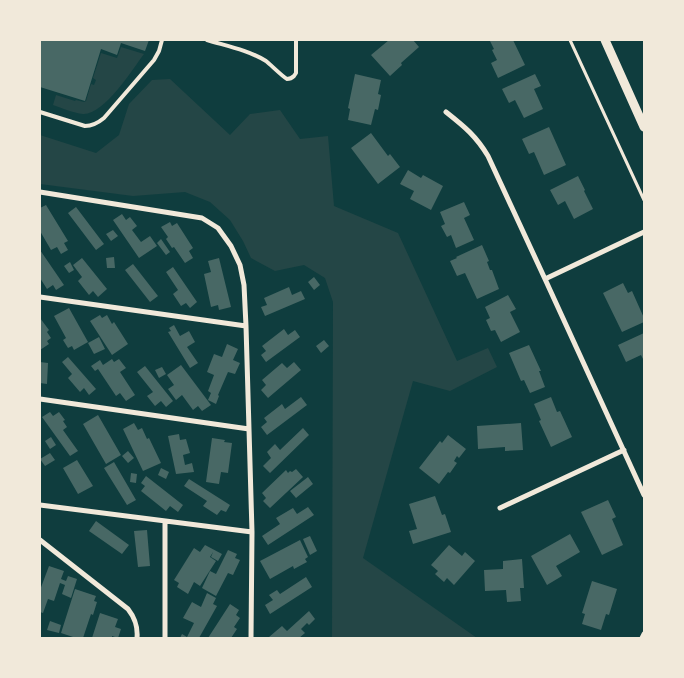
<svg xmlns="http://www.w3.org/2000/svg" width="684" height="678" font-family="Lora,serif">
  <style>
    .green { fill: #244646 }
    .building { fill: #486865 }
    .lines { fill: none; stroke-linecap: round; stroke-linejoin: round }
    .path { stroke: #f1e9da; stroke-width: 3 }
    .service { stroke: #f1e9da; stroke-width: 4 }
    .minor { stroke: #f1e9da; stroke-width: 5 }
    .tertiary { stroke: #f1e9da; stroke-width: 9 }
  </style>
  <rect width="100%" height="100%" fill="#0f3d3e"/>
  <!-- green -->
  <path class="green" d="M121 47 144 54C132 70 104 115 83 114 73 113 62 108 53 105L56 95 75 101 76 100 84 102 86 101 91 84 94 85 96 80 93 78 101 53 117 58Z
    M170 79 230 135 250 114 280 110 300 139 328 136 334 206 398 233 457 361 488 348 497 367 450 391 413 381 363 558 477 638H332L333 302 325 278 304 265 275 271 251 258 243 241 230 220 210 202 185 192 133 196 40 184V135L96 153 119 135 129 104 152 80Z"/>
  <!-- building -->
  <path class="building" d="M40 40H149L145 51 121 43 117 55 101 49 85 101 40 87Z
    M389 40H413L419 47 401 63 402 65 390 76 371 55Z
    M491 40H513L525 65 498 78 491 63 497 60 492 50 494 49 490 41Z
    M355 74 381 80 378 94 381 95 378 110 375 109 371 125 348 120 350 109 348 108Z
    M535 74 541 86 534 89 543 109 524 118 515 100 509 103 502 89Z
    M549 127 566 165 544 175 534 152 529 154 522 139Z
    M371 133 388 156 390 154 400 167 378 184 351 148Z
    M408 170 421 178 423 175 443 186 431 210 410 199 414 191 400 184Z
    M578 176 585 190 584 191 593 209 574 219 565 201 558 205 550 190Z
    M464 202 470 215 464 218 474 240 456 248 451 235 447 237 441 226 445 224 440 212Z
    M46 205 68 241 64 243 68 250 61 254 57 247 51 250 40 231V208Z
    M76 207 104 244 96 250 68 213Z
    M122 214 126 220 130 217 137 226 132 230 141 242 150 236 157 246 139 258 113 220Z
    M170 222 172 226 177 223 193 248 189 251 193 258 185 263 174 247 172 248 166 239 168 237 161 227Z
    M113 230 118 236 111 241 106 234Z
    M161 239 170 252 166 255 157 243Z
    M482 245 489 261 487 262 490 270H492L499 289 477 299 465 273 457 276 450 261 457 258 456 257Z
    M40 250 64 285 56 290 53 285 47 289 40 278Z
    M114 257 115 268H107L106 258Z
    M82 258 107 289 98 297 93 291 89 295 78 281 82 277 73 265Z
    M219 258 231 307 219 310 218 305 211 307 204 274 211 272 208 261Z
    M70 262 74 270 69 273 64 266Z
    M133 264 158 296 150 302 125 270Z
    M173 267 197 302 190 308 186 303 181 306 173 294 178 290 166 272Z
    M314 277 320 285 314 290 308 282Z
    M623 283 628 293 632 291 644 318V322L622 332 603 293Z
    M289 287 292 295 301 291 305 299 265 316 261 307 267 305 264 298Z
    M508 295 516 309 510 312 520 332 501 342 495 330 491 331 486 320 490 318 485 307Z
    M69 308 88 342 74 350 72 346 68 348 63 340 66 338 54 316Z
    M100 315 102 318 107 315 112 324 114 322 128 344 112 355 90 321Z
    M40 318 49 330 47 332 51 338 47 341 49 344 40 350Z
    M174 325 180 336 189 331 195 342 187 347 198 363 190 368 168 332 171 331 169 328Z
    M284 329 288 335 295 330 300 337 266 362 261 355 266 351 262 346Z
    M644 333V361L641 355 626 362 618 345Z
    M99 337 105 349 94 354 88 343Z
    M324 340 329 346 321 353 316 346Z
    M227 344 238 349 233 360 240 363 235 374 228 372 218 395 219 396 216 404 208 400 211 393 208 391 214 375 207 372 214 354 222 357Z
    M529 345 541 371H539L545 387 530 393 524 380 521 381 509 353Z
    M68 357 96 389 89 395 84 388 80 392 68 378 72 374 62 362Z
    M112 359 114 362 119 359 126 368 120 372 135 395 126 401 120 393 116 396 98 369 95 371 91 366 100 360 103 365Z
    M40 362 48 363 47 384 40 383Z
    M294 362 301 370 268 398 261 390 266 385 262 380 282 363 287 368Z
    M181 365 211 405 202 411 198 406 193 410 182 395 176 400 168 389 174 385 167 375Z
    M145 366 173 401 166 407 161 401 155 406 147 396 153 392 137 372Z
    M162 367 166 374 159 378 155 370Z
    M301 397 307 405 267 435 261 427 267 422 264 418 282 404 285 409Z
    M551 397 557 412 560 411 572 437 551 447 539 421 541 420 534 404Z
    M50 412 53 416 59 412 65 420 63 421 67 427 63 430 78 451 70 456 42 417Z
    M98 415 121 455 106 464 83 424Z
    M134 423 138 430 142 428 147 439 149 438 161 463 143 471 123 429Z
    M521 423 523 450 505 451V447L478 449 477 426Z
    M303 428 309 435 270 473 263 466 271 458 267 452 275 444 280 450Z
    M179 434 180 440 186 439 190 453 183 455 185 465 192 463 194 472 176 474 168 436Z
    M448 435 466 449 459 458 457 456 454 461 457 463 450 473 448 472 439 484 419 468 440 441 442 443Z
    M51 437 56 445 50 449 45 441Z
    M212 438 225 440 224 442 232 443 228 473 221 472 219 484 206 482Z
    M128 451 134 458 128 463 122 456Z
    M50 453 55 460 45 466 40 459Z
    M77 460 93 486 78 494 63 468Z
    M114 462 136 500 127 505 104 468Z
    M161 468 169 472 166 479 158 475Z
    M296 469 303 477 270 508 263 501 266 498 262 493 286 470 288 473 290 471 292 472Z
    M131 473 137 474 136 483 130 482Z
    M146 476 183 505 178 512 170 506 166 511 141 491 145 486 141 483Z
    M308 477 313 484 296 498 290 491Z
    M189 479 230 505 226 512 221 510 217 515 203 506 207 501 184 486Z
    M435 496 442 515 445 514 451 532 413 544 409 531 417 529 409 504Z
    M608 500 616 517 612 519 623 545 602 555 581 512Z
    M308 507 314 515 268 545 262 536 280 524 276 518 293 508 297 514Z
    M96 521 129 545 122 554 89 531Z
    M147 530 150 566 138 567 134 531Z
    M570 534 580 552 556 566 562 576 547 585 531 556Z
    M310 536 317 551 310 555 303 539Z
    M300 540 308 557 305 559 307 562 294 569 293 566 270 579 260 561Z
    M205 545 222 554 218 561 211 557 213 552 210 557 216 561 200 586 194 582 188 594 177 587 179 583 174 580 194 548 200 552Z
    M449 545 462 556 465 552 475 561 454 585 447 578 444 582 435 574 438 571 431 565Z
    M228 550 237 554 235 558 240 560 233 575 228 573 216 596 202 588 210 571 216 574Z
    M522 559 524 588H520L521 601 507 602 506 590 485 591 484 570 503 569V561Z
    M49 566 64 571 61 579 66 581 68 576 77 579 71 598 62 594 65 585 60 583 54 601 48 599 43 613 40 612V590Z
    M306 577 312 587 270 614 265 605 273 600 269 595 277 590 280 594Z
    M592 581 617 589 609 615 606 614 601 630 582 624 585 614 582 613Z
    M75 589 96 596 94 601 97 602 93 615 91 614 83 638H76L61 633Z
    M207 593 216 598 213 604 217 606 199 638H180L182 634 187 637 194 623 183 618 192 602 201 607Z
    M230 604 239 610 236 615 240 618 234 627 237 629 231 638H208Z
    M309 611 315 619 309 625 307 623 301 629 305 633 299 638H270L269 637 282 626 287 631Z
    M100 613 118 619 115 627 121 629 118 638 112 636V638H92Z
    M50 621 61 625 59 633 47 630Z"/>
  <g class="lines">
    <!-- path -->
    <path class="path" d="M570 40 644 200"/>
    <!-- service -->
    <path class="service" d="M207 40C227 46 248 50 266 61 271 65 283 77 287 79 290 79 292 78 294 76L296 73V40
      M40 112 85 126C93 126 98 123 104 118L154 60 159 51 162 40"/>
    <!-- minor -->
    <path class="minor" d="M446 112C465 127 476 136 488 156L545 279 644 495
      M40 192 202 218 218 228 231 246 240 265 244 285 246 326 252 532 251 638
      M545 279 644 232
      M40 297 246 326
      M40 399 249 429
      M40 505 252 532
      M500 508 624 450
      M40 540 128 609C135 618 138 626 137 638
      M165 638V521
      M642 638 644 634"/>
    <!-- tertiary -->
    <path class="tertiary" d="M605 40 644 127"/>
  </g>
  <!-- border -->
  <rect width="684" height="678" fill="none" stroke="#f1e9da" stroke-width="82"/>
</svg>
